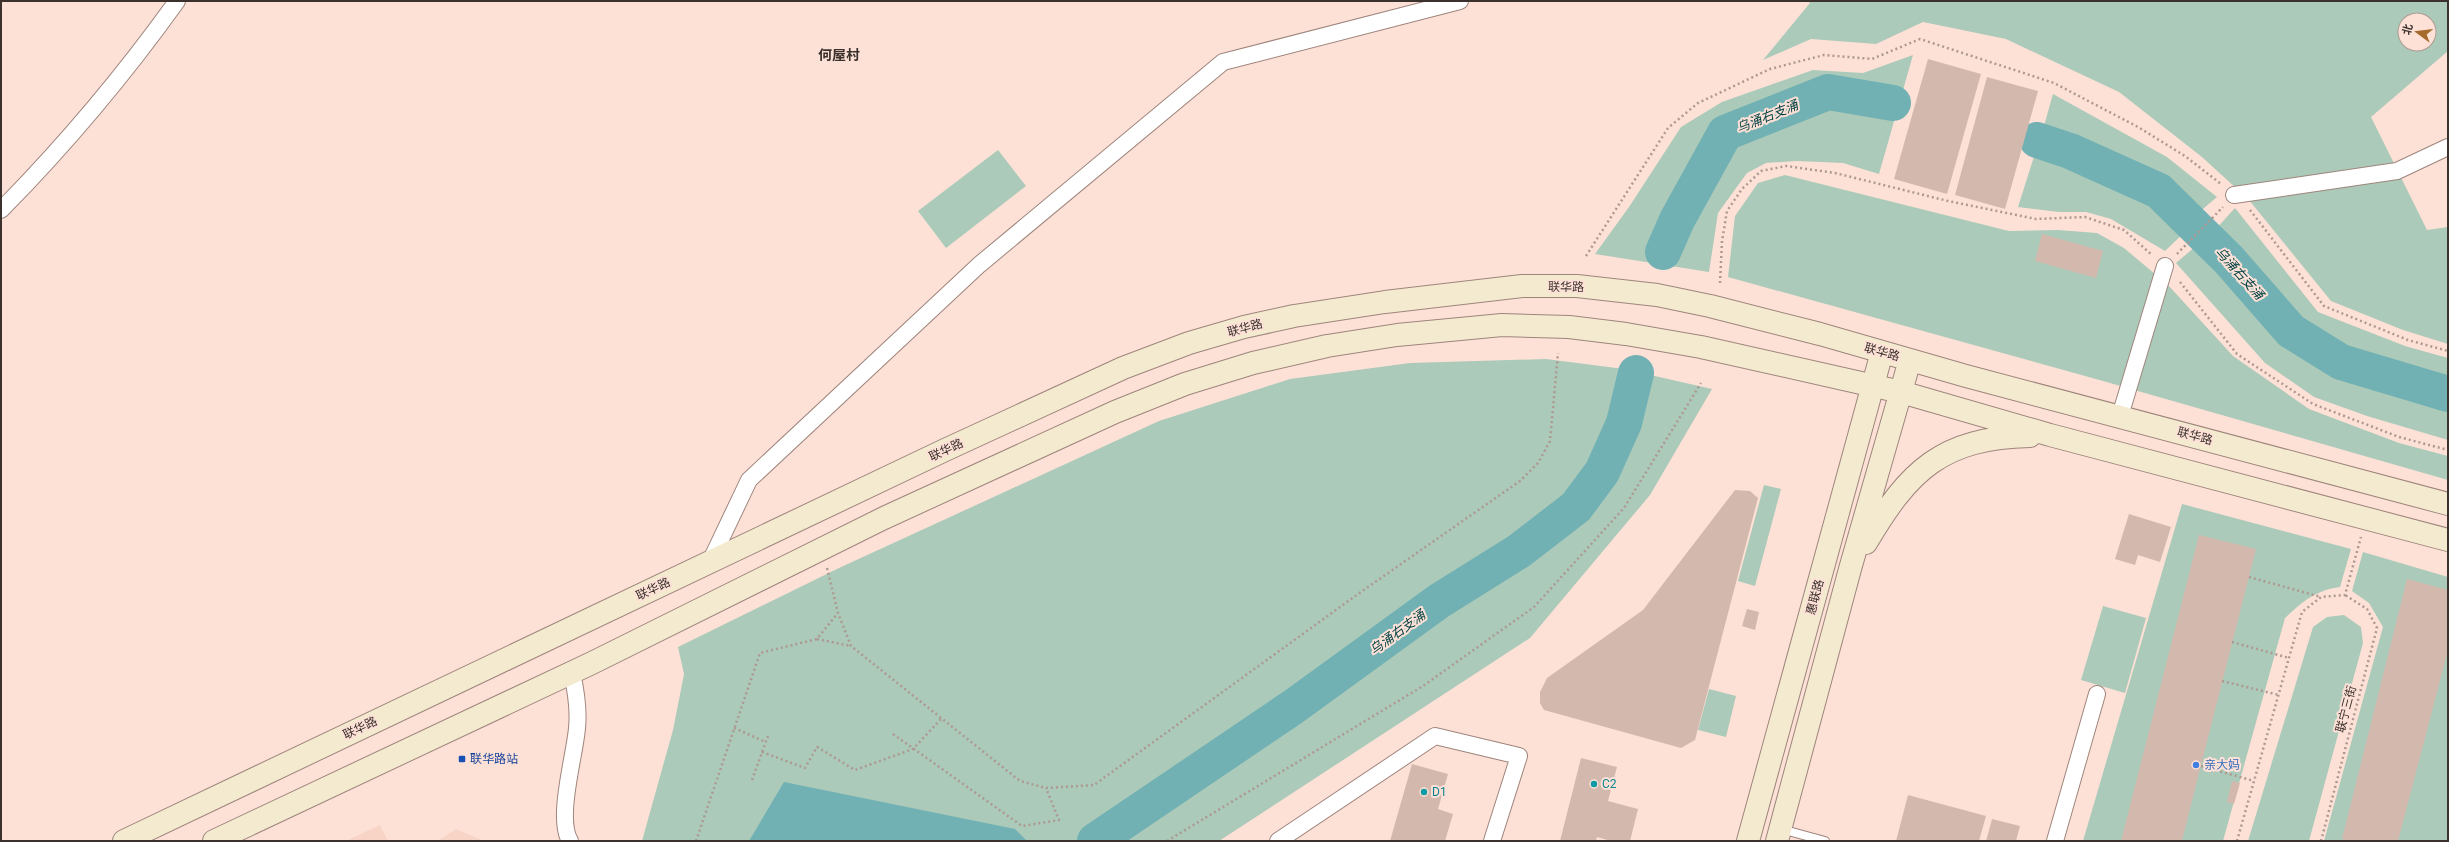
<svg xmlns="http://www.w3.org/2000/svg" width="2449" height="842" font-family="Roboto,'Noto Sans SC',sans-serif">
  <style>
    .built { fill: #f7d4c6 }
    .green { fill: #abcab9; fill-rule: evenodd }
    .water { fill: #71b1b4 }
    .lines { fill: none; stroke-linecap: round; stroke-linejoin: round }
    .river { stroke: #71b1b4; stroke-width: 36 }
    .building { fill: #d3b9ad }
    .lane-casing { stroke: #9e857c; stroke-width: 10 }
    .street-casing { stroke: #9e857c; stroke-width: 18 }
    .secondary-casing { stroke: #9e857c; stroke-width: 24 }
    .path { stroke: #ad9991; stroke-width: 2.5; stroke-dasharray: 2 3; stroke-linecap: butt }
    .lane { stroke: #fff; stroke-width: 8 }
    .street { stroke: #fff; stroke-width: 16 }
    .secondary { stroke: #f4eacf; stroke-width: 22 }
    .transit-dot { fill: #1a4fb4; stroke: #fde1d7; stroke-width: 1.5 }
    .shop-dot { fill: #3f7fe0; stroke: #fde1d7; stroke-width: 1.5 }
    .culture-dot { fill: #0f9aa8; stroke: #fde1d7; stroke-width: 1.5 }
    .labels { text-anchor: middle; stroke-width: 4; stroke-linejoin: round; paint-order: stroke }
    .street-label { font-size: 12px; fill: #3b312d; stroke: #fde1d7 }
    .transit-label { font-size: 12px; fill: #164399; stroke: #fde1d7; text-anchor: start }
    .shop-label { font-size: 12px; fill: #366cbe; stroke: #fde1d7; text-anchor: start }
    .culture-label { font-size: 12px; fill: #0d838f; stroke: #fde1d7; text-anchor: start }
    .water-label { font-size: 13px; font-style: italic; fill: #024245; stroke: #fde1d7 }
    .quarter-label { font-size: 14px; font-weight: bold; fill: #3b312d; stroke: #fde1d7 }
  </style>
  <rect width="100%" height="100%" fill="#fde1d7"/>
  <!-- built -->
  <path class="built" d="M380 825 388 841H346Z
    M456 829 484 841H438Z"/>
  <!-- green -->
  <path class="green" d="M1808 1H2448V51L2371 117 2427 230 2448 227V344L2403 330 2331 301 2249 200 2202 157 2119 92 2006 39 1923 22 1876 44 1811 39 1763 60 1810 3ZM2405 20H2429V44H2405Z
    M1913 55 1879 174 1843 163 1797 161 1766 163 1747 173 1718 213 1709 272 1595 254 1629 207 1681 127 1722 102 1813 70 1863 73Z
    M2053 94 2167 157 2217 197 2197 214 2142 172 2042 133Z
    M2037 147 2074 160 2156 197 2189 228 2165 251 2111 219 2086 212H2059L2018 207Z
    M998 150 1026 186 946 248 918 211Z
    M1785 175 2009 231 2058 230 2097 233 2124 248 2168 285 2233 356 2309 409 2399 443 2448 456V480L2103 381 1728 277 1735 216 1758 183Z
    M2235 208 2318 312 2405 346 2448 358V388L2349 358 2298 326 2214 231Z
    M2203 240 2256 306 2291 339 2342 371 2448 402V440L2367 416 2314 397 2265 363 2176 263Z
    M1546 359 1624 369 1712 389 1650 495 1530 638 1219 841H642L673 730 684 674 678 647 839 568 1159 421 1290 379 1410 363Z
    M1764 485 1781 489 1755 586 1738 581Z
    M2182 504 2351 549 2340 587C2316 590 2302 602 2285 618L2223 841H2083Z
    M2363 552 2448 577V841H2324L2383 627 2369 603 2352 591Z
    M2103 606 2146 618 2125 693 2081 680Z
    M2344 615 2361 627 2363 643 2309 841H2248L2313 627 2327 617Z
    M1709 689 1736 696 1726 737 1698 730Z"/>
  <!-- water -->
  <path class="water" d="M784 782 1015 829 1027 841H749Z"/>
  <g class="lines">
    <!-- river -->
    <path class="river" d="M2037 140 2070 151 2159 191 2229 260 2291 331 2341 362 2448 394
      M1663 252 1677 220 1725 133 1828 92 1893 103
      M1095 841 1293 707 1439 601 1519 551 1576 507 1602 472 1624 423 1636 373"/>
  </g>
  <!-- building -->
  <path class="building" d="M1928 59 1981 74 1947 194 1894 179Z
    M1987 77 2038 91 2005 209 1955 195Z
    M2042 234 2103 251 2096 278 2035 261Z
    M1735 490 1750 491 1758 498 1695 740 1681 748 1544 710 1540 703V692L1547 678 1643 610Z
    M2129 514 2171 527 2160 562 2138 555 2135 565 2115 559Z
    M2199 535 2256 549 2198 777 2182 841H2121Z
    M2407 579 2448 590V650L2398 841H2351L2342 839Z
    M1747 609 1759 612 1755 630 1742 626Z
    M1581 758 1617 767 1608 801 1638 809 1630 841H1611L1597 837 1596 841H1560Z
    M1412 764 1448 774 1438 809 1453 814 1445 841H1390Z
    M2232 781 2240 783 2234 804 2227 802Z
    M1908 795 1986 816 1979 841H1896Z
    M1992 819 2020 826 2016 841H1986Z"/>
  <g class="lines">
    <defs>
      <path id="lane" d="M1781 829 1825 841"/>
      <path id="street" d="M2234 195 2397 171 2448 147
        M1 210C65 145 124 75 177 1
        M2120 416 2165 266
        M710 562 749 480 979 265 1223 62 1460 1
        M570 841C556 818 575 755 577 728 579 709 576 691 572 673
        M1278 841 1435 736 1519 756 1492 841
        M2055 841 2097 694"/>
      <path id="secondary" d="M1866 543C1909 470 1942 438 2030 436
        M124 841 945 450 1123 368 1189 343 1244 327 1294 316 1385 302 1522 286H1577L1657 295 1710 306 1820 334 1966 376 2448 504
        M214 841 592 663 884 518 1115 412 1185 384 1253 363 1327 346 1397 335 1502 325 1569 327 1626 334 1701 347 1901 392 2050 435 2448 540
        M1748 841 1882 352
        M1777 841 1850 569 1910 360"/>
    </defs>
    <!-- lane casing -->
    <use href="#lane" class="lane-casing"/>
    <!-- street casing -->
    <use href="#street" class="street-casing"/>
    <!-- secondary casing -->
    <use href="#secondary" class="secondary-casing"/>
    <!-- path -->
    <path class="path" d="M2250 210 2324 306 2408 340 2448 351
      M2177 254 2223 207
      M1586 256 1668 128 1698 103 1770 69 1824 55 1872 59 1920 39 2054 83 2138 127 2185 156 2221 184
      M2180 282 2237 354 2313 404 2399 437 2448 450
      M1720 283 1722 241 1727 211 1742 189 1761 171 1786 166 1835 173 1948 201 2036 219 2085 217 2124 230 2152 255
      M827 568 838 613 851 646 1020 781 1046 788 1094 785 1358 594 1520 481 1538 463 1550 441 1558 353
      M2249 577 2321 597
      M817 639 851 646
      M2232 642 2289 658
      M2222 681 2279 695
      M734 728 766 742
      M893 734 1022 826 1059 820 1046 788
      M762 752 805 768 817 747 855 770 913 749 941 719
      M2201 766 2254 781
      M752 780 768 736
      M696 841 760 653 817 639 837 614
      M1167 841 1423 686 1534 607 1624 508 1701 383
      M2237 841 2302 612 2321 597 2345 595 2361 537
      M2321 841 2377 628 2367 609 2345 595"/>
    <!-- lane -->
    <use href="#lane" class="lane"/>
    <!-- street -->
    <use href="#street" class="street"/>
    <!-- secondary -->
    <use href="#secondary" class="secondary"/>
  </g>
  <!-- markers -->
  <rect class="transit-dot" x="458" y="755" width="8" height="8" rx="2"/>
  <circle class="shop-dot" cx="2196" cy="765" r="4"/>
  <g class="culture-dot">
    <circle cx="1594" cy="784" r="4"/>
    <circle cx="1424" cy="792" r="4"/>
  </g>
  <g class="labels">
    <!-- street labels -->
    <g class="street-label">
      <text transform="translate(1566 287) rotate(1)" y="4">联华路</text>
      <text transform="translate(1245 328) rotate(-15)" y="4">联华路</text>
      <text transform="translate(1882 352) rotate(16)" y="4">联华路</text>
      <text transform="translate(2195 436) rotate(15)" y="4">联华路</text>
      <text transform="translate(946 450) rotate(-25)" y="4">联华路</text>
      <text transform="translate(653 589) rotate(-25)" y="4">联华路</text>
      <text transform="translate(1815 597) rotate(-75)" y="4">惠联路</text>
      <text transform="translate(2346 709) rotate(-75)" y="4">联宁三街</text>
      <text transform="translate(360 728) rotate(-25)" y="4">联华路</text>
    </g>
    <!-- transit labels -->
    <g class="transit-label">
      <text x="470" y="763">联华路站</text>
    </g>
    <!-- shop labels -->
    <g class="shop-label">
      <text x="2204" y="769">亲大妈</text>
    </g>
    <!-- culture labels -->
    <g class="culture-label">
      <text x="1602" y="788">C2</text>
      <text x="1432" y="796">D1</text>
    </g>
    <!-- water labels -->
    <g class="water-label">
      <text transform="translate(1767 116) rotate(-22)" y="5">乌涌右支涌</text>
      <text transform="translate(2240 273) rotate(48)" y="5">乌涌右支涌</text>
      <text transform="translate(1397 632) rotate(-36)" y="5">乌涌右支涌</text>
    </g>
    <!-- quarter labels -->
    <g class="quarter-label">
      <text x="839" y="60">何屋村</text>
    </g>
  </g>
  <!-- border -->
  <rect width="2449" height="842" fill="none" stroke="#3b312d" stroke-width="4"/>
  <!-- north arrow -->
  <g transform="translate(2417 32) rotate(285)"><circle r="19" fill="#fde1d7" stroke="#af9b93"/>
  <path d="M0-3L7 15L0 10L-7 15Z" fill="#a66a2c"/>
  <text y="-6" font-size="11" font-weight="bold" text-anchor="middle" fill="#3b312d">北</text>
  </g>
</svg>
